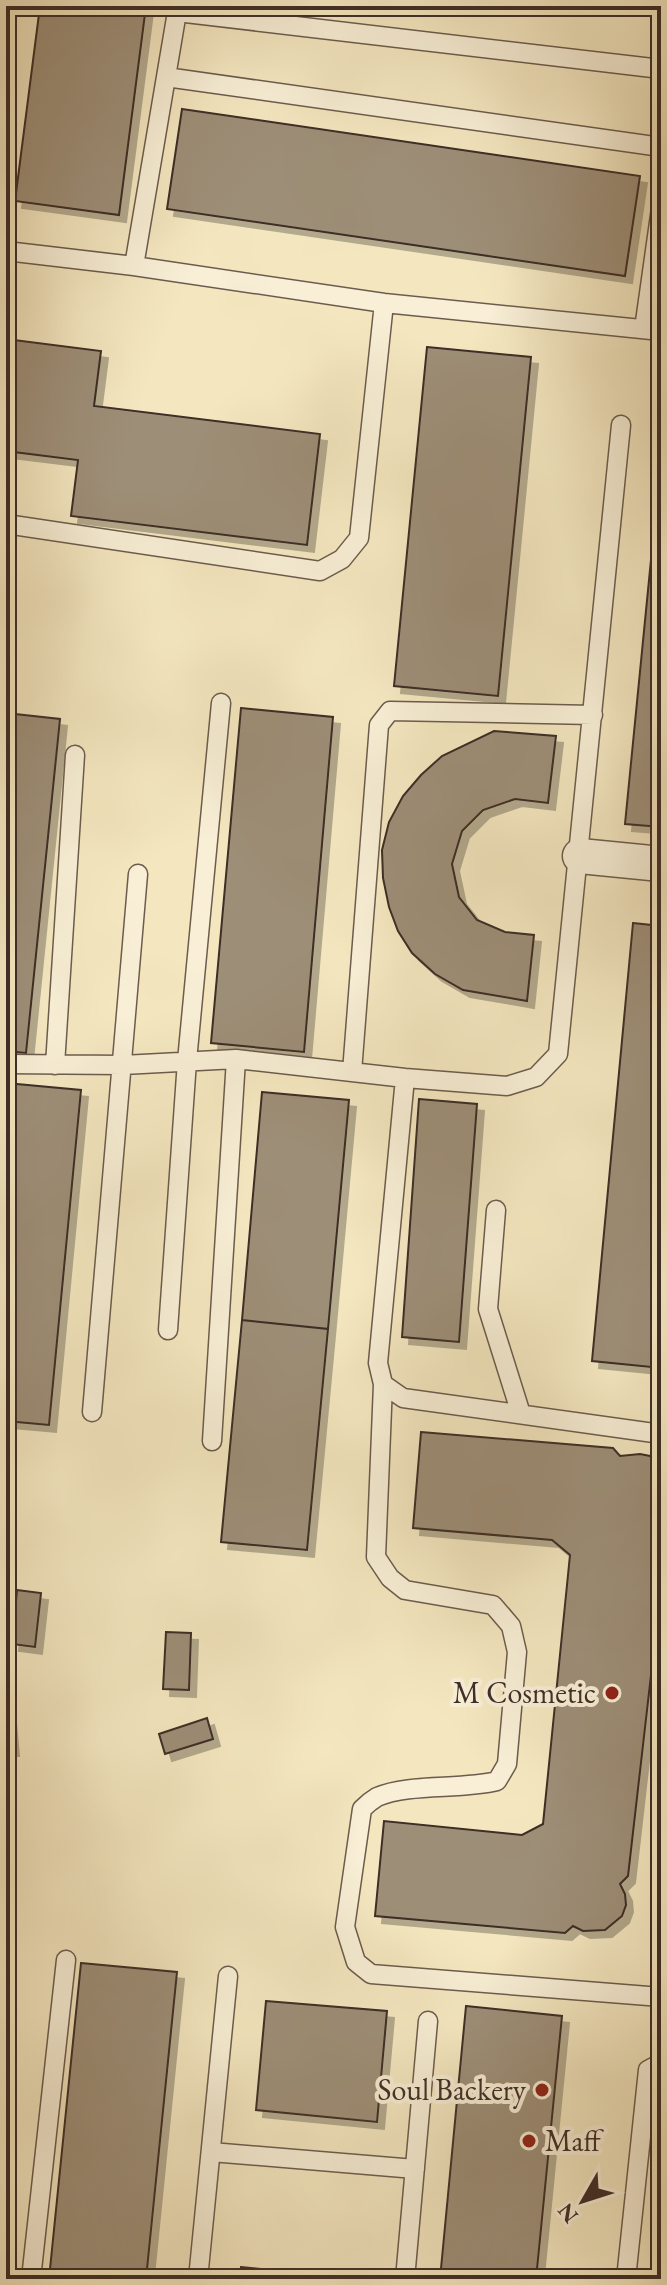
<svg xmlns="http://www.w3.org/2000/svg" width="667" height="2285" font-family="'EB Garamond',serif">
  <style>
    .building { fill: #9d8e77; stroke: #3e2d27; stroke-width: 2; filter: url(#shadow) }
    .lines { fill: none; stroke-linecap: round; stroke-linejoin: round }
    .service-casing { stroke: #6c5c4d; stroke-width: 21 }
    .minor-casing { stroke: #6c5c4d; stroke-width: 37 }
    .service { stroke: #f8efd6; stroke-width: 18 }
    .minor { stroke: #f8efd6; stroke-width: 34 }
    .poi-dot { fill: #8f2418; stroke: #f8efd6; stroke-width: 3 }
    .labels { text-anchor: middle; stroke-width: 8; stroke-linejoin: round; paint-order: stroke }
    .poi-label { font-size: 30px; fill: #3e2d27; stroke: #f8efd6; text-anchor: end }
  </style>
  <defs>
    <filter id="shadow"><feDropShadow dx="7" dy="7" stdDeviation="0" flood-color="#0004"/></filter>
  </defs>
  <rect width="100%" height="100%" fill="#f4e7c0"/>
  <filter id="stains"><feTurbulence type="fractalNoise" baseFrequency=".0025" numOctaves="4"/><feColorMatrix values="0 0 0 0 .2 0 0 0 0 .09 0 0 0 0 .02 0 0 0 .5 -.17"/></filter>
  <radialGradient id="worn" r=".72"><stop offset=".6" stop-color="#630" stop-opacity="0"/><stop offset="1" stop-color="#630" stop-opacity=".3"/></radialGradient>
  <!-- building -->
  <path class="building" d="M40 6H146L119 215 15 201Z
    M182 109 640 176 625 276 167 209Z
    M6 339 101 351 94 406 320 434 307 545 71 516 78 460 6 451Z
    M427 347 531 357 498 696 394 686Z
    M661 458V827L625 824Z
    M241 708 333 717 304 1052 211 1043Z
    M6 713 60 719 26 1053 6 1051Z
    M494 731 556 736 548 803 515 799 483 810 462 831 452 864 459 897 477 920 505 932 534 935 527 1001 463 990 435 974 412 953 398 931 389 907 383 878 382 850 389 822 403 796 421 775 442 756Z
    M633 923 661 926V1368L592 1361Z
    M6 1083 81 1090 49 1425 6 1421Z
    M262 1092 349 1100 328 1329 242 1320Z
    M419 1099 477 1104 459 1342 402 1337Z
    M242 1320 328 1329 307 1550 221 1542Z
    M421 1432 613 1448 620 1456 640 1454 650 1456 661 1467V1588L628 1876 620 1884 625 1894 626 1905 622 1916 605 1930 583 1931 573 1926 565 1933 375 1916 384 1821 522 1835 543 1824 570 1555 552 1540 413 1528Z
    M17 1590 41 1593 35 1647 12 1644Z
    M166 1632 191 1633 189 1690 163 1689Z
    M6 1683 12 1749H6Z
    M207 1718 213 1739 165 1754 159 1734Z
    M81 1963 177 1972 146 2279H49Z
    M266 2001 387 2011 377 2122 256 2110Z
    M466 2006 562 2016 536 2279H440Z
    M241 2267 362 2279H240Z"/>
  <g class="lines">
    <defs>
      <path id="service" d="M177 12 661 69
        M166 77 661 147
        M6 251 134 266 384 303 661 331
        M134 266 178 6
        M644 329 661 208
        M6 524 320 571 342 559 359 538 384 303
        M6 1064 123 1065 236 1059 405 1078 507 1086 536 1077 558 1054 621 425
        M55 1065 75 755
        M352 1072 379 725 390 711 593 715
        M405 1078 378 1363 383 1384 403 1398 661 1434
        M496 1210 488 1309 521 1414
        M168 1330 187 1061 221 703
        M383 1384 376 1557 390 1578 405 1590 493 1605 511 1626 517 1652 507 1764 497 1781C461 1790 409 1783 377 1797 372 1800 366 1805 362 1809L345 1927 356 1962 371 1974 661 1997
        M92 1412 138 874
        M212 1441 236 1059
        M211 2152 415 2169
        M31 2279 66 1960
        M198 2279 228 1976
        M405 2279 428 2021
        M626 2279 648 2070 661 2063"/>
      <path id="minor" d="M580 856 661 864"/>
    </defs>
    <!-- service casing -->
    <use href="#service" class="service-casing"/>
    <!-- minor casing -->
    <use href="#minor" class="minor-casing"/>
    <!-- service -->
    <use href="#service" class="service"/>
    <!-- minor -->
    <use href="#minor" class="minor"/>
  </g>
  <!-- markers -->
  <g class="poi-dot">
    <circle cx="612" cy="1693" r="8"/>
    <circle cx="542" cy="2090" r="8"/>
    <circle cx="529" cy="2141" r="8"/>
  </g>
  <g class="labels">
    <!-- poi labels -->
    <g class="poi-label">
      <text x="596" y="1703">M Cosmetic</text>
      <text x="526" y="2100">Soul Backery</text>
      <text x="545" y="2151" text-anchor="start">Maff</text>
    </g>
  </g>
  <!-- margin -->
  <rect width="667" height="2285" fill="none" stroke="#f4e7c0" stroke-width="32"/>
  <rect x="8" y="8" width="651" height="2269" fill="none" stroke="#3e2d27" stroke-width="4"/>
  <rect x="16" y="16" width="635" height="2253" fill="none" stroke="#3e2d27" stroke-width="2"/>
  <!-- north arrow -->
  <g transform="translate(583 2201) rotate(231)" stroke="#f8efd6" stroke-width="6" paint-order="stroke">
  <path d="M0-6L14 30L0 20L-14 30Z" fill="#3e2d27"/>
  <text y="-12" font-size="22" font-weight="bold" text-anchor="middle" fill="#3e2d27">N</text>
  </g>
  <rect width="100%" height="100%" filter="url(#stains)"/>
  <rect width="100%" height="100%" fill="url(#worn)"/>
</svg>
